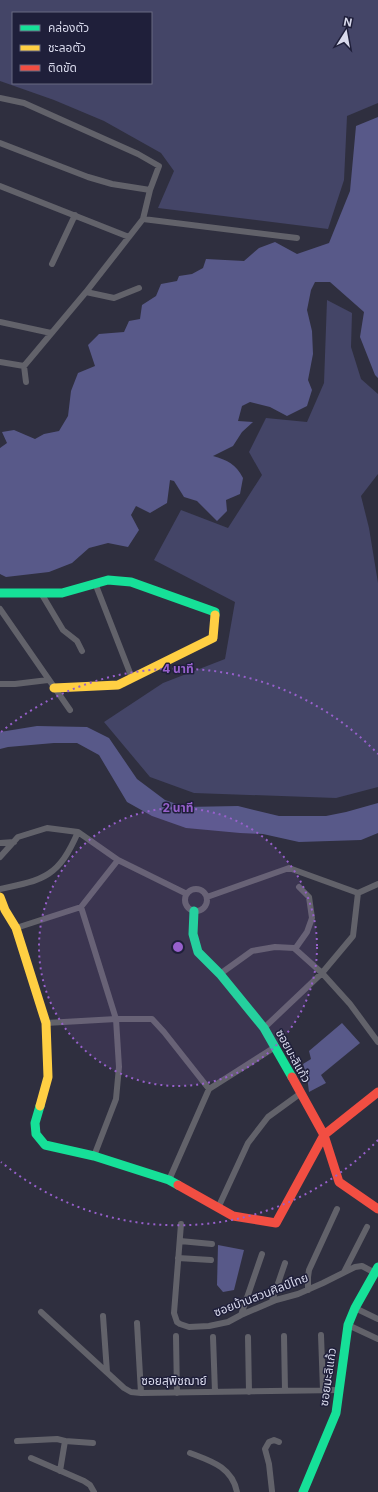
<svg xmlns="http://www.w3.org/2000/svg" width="378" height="1492" font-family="Inter,'Noto Sans Thai',sans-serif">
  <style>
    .green { fill: #444567; fill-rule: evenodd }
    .water { fill: #585989 }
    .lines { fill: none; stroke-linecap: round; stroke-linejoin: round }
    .street { stroke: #62626a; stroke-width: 6 }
    .fast { stroke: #16e098; stroke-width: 9 }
    .slow { stroke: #ffcf43; stroke-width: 9 }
    .jam { stroke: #f24e42; stroke-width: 9 }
    .ring { fill: none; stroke: #9760cc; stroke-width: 2; stroke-dasharray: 2 4 }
    .labels { text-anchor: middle; stroke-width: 3; stroke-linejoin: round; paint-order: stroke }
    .street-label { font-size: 12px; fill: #d9daec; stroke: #1f1f3a }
    .centre { fill: #9760cc; stroke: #1f1f3a; stroke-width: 2 }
    .ring-label { font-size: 12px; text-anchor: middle; font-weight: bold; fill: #9760cc; stroke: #1f1f3a; stroke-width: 3; stroke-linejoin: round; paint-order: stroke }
  </style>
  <rect width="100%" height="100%" fill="#2f2f3f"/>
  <!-- green -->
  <path class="green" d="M0 0H378V103L347 116 344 180 328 229 158 208 174 171 161 153 104 121 54 100 0 81ZM13 13H151V83H13Z
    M327 300 352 313 351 347 361 379 378 394V474L361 496 369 528 378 583V787L336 798 194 793 150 777 104 722 163 683 225 659 235 602 154 560 181 510 228 528 262 475 249 452 266 418 307 422 324 383Z"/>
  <!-- water -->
  <path class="water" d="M378 117V378L375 375 360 337 364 312 330 282H315L311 290 307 310 312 331 313 354 308 380 312 390 307 406 287 416 270 407 250 402 242 406 238 421 253 422 242 432 233 446 213 456C227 460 236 464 243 478L240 494 226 500 227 511 217 521 197 501 184 497 174 481 170 480 167 503 150 513 136 506 131 515 139 530 128 547 108 543 89 548 72 563 49 572 6 577 0 574V448L7 443 2 432 14 430 35 439 44 434 59 431 68 416 71 391 78 373 95 366 88 345 99 334 124 332 129 321 140 319 142 305 156 296 161 284 177 281 179 276 192 274 203 268 206 259 244 261 259 248 275 242 297 254 329 243 350 191 356 126Z
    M37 726 87 727 109 738 137 779 165 800 185 807 238 806 279 816H326L346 812 378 803V833L361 840 299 842 263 834 240 833 186 828 152 816 127 802 99 755 77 743H54L8 747 0 749V732Z
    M342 1023 360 1043 321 1075 326 1083 309 1092 307 1076 303 1064 311 1059 309 1051Z
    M218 1245 244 1250 234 1290 223 1292 217 1285Z"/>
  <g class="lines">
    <!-- street -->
    <path class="street" d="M0 98 24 103 138 154 159 166 150 190
      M0 143 88 177 112 184 150 190 143 219 86 292
      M0 186 129 237
      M143 219 297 238
      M52 264 75 215
      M0 322 51 333
      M0 362 24 366 86 292 114 298 139 288
      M24 366 26 382
      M95 583 132 678
      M41 593 63 630 77 641 82 651
      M0 609 70 710
      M0 684H15L48 680
      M0 843 14 842
      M0 857 18 837 47 828 78 832 118 860 187 894
      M0 889C45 880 59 876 78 832
      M185 900a11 11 0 1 1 22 0a11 11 0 1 1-22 0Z
      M207 897 289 868 358 893 378 884
      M16 928 81 907
      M295 949 307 932 312 918 309 897 299 887
      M220 974 252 951 275 947 294 948 322 973 350 1004 378 1042
      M46 1023 116 1019H152L164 1032 209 1089
      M264 1028 322 973 353 936 358 893
      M94 1156 116 1099 119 1067 116 1019 81 907 118 860
      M169 1180 209 1089 275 1047
      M218 1208 248 1143 268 1117 301 1093
      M181 1224 174 1313 177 1322 180 1324 189 1327 209 1326 228 1322 241 1315 276 1300 298 1294 323 1283 355 1267 362 1266 375 1273
      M180 1241 212 1244
      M178 1258 211 1260
      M344 1272 367 1227
      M308 1290V1277L309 1270 337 1209
      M272 1301 285 1263
      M355 1308 378 1319
      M41 1312 124 1388 131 1392 141 1393 339 1390
      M241 1315 262 1254
      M103 1316 107 1372
      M137 1323 141 1393
      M348 1325 378 1339
      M321 1335 323 1390
      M176 1336 177 1393
      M284 1336 285 1391
      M213 1337 215 1392
      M248 1337 249 1392
      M17 1441 57 1439 65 1441 60 1471
      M65 1441 93 1443
      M190 1453C211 1461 232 1467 237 1492
      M31 1458 84 1481 90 1485 94 1492
      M272 1491 269 1464 265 1449 269 1442 274 1440 279 1442"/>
    <!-- fast -->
    <path class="fast" d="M0 593H62L108 580 131 582 215 612V615
      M194 911 193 934 198 952 220 974 264 1028 292 1077
      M40 1106 35 1123 36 1134 45 1145 94 1156 169 1180 178 1185
      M303 1492 336 1413 348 1325 355 1308 378 1267"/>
    <!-- slow -->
    <path class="slow" d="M54 688 118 685 213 638 215 615
      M0 897 5 910 16 928 46 1023 48 1077 40 1106"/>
    <!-- jam -->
    <path class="jam" d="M292 1077 324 1135 339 1182 378 1209
      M178 1185 233 1216 276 1223 324 1135 378 1092"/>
  </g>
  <!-- distance rings -->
  <circle cx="178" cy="947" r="139" fill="#9760cc" fill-opacity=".12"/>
  <g class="ring">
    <circle cx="178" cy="947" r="139"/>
    <path d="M378 1140A278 278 0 0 1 1 1162M1 732A278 278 0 0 1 378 754"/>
  </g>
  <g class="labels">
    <!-- street labels -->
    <g class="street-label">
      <text transform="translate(293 1056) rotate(61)" y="4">ซอยมะลิแก้ว</text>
      <text transform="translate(261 1295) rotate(-21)" y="4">ซอยบ้านสวนศิลป์ไทย</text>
      <text transform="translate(328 1377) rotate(-82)" y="4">ซอยมะลิแก้ว</text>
      <text x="174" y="1385">ซอยสุพิชฌาย์</text>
    </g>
  </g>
  <circle cx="178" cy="947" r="6" class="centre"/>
  <g class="ring-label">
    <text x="178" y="673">4 นาที</text>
    <text x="178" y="812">2 นาที</text>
  </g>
  <!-- legend -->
  <rect x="12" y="12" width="140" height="72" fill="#1f1f3a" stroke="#696a81"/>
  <rect x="20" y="25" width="20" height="6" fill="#16e098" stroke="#696a81"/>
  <text x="48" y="32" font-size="12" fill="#d9daec">คล่องตัว</text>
  <rect x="20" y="45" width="20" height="6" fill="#ffcf43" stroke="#696a81"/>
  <text x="48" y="52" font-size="12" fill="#d9daec">ชะลอตัว</text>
  <rect x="20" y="65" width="20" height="6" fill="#f24e42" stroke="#696a81"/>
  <text x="48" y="72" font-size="12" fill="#d9daec">ติดขัด</text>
  <!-- north arrow -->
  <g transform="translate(346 32) rotate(11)" stroke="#1f1f3a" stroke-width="3" paint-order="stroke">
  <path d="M0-3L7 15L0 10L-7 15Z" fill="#d9daec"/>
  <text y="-6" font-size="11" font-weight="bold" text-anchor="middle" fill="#d9daec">N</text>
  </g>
</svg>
